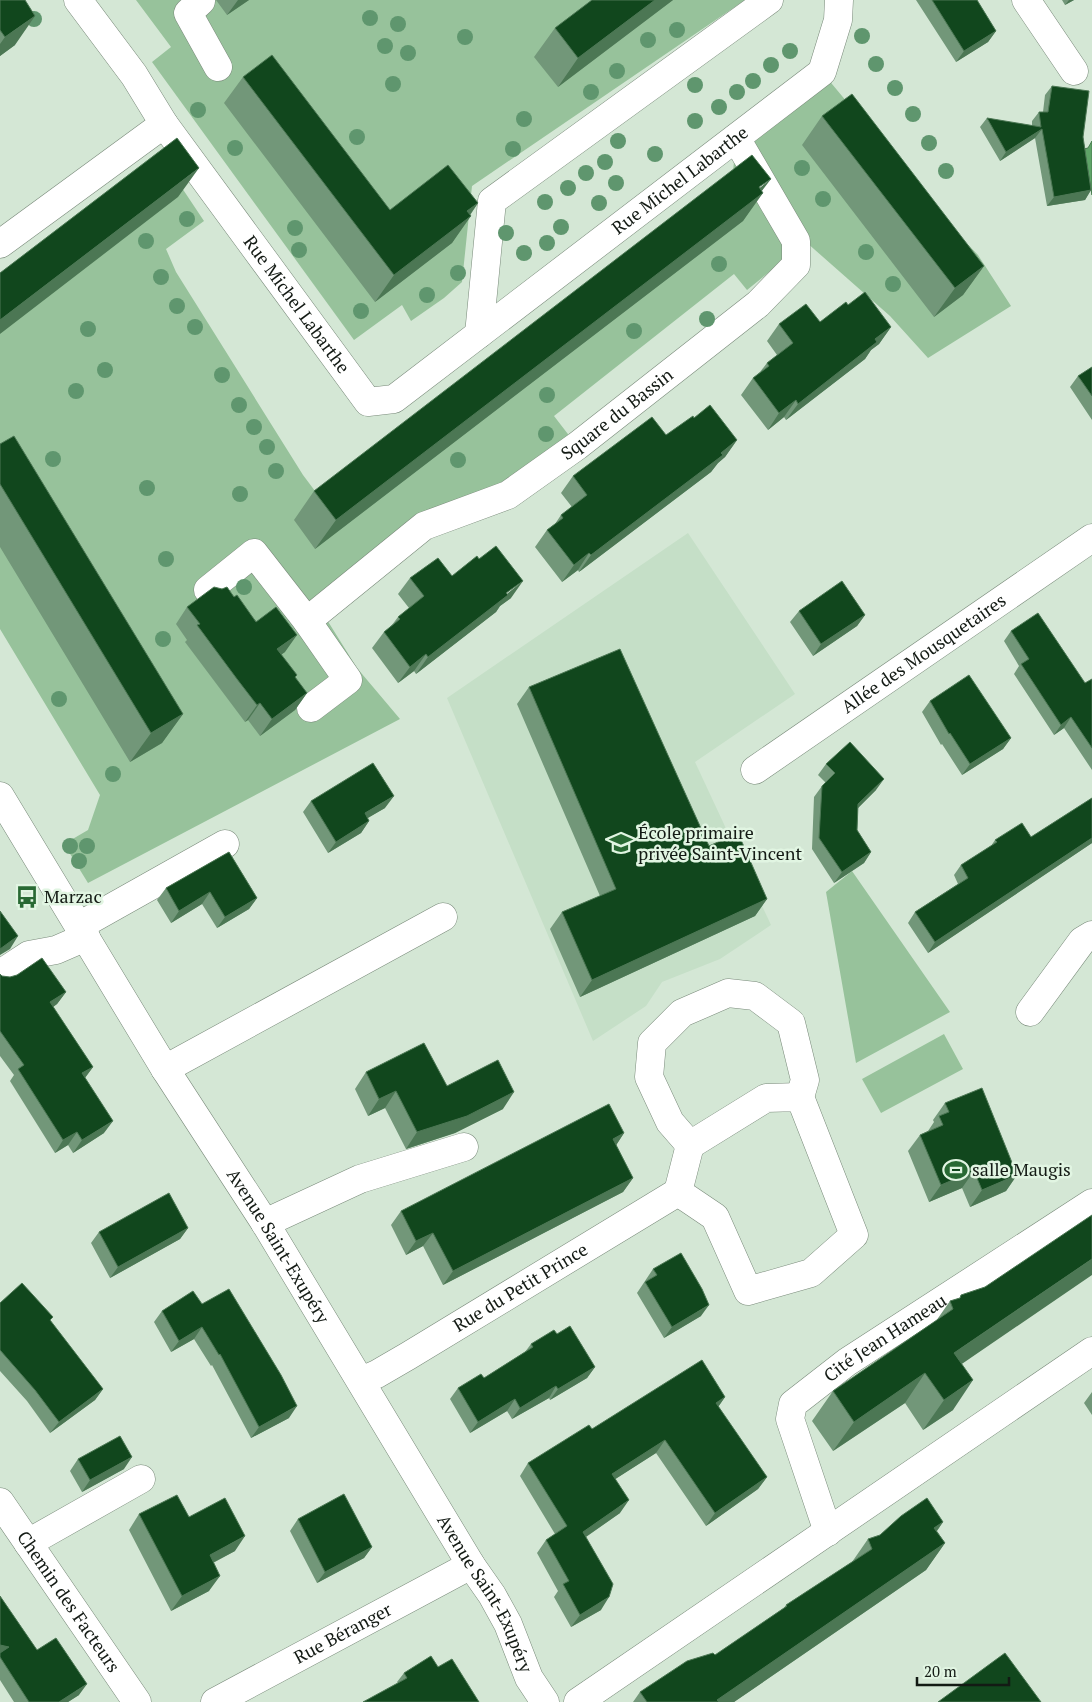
<svg xmlns="http://www.w3.org/2000/svg" width="1092" height="1702" font-family="'PT Serif',serif">
  <style>
    .built { fill: #c5dfc7 }
    .green { fill: #97c29b }
    .water { fill: #5fa468; stroke: #487b4f }
    .lines { fill: none; stroke-linecap: round; stroke-linejoin: round }
    .minor-casing { stroke: #798a7a; stroke-width: 29 }
    .major-casing { stroke: #798a7a; stroke-width: 29 }
    .minor { stroke: #fff; stroke-width: 28 }
    .major { stroke: #fff; stroke-width: 28 }
    .tree { fill: #5f966e }
    .wall { fill: #729779 }
    .shaded-wall { fill: #4c7754 }
    .building { fill: #11471d; stroke: #4c7754 }
    .labels { text-anchor: middle; stroke-width: 5; stroke-linejoin: round; paint-order: stroke }
    .street-label { font-size: 18px; fill: #131a14; stroke: #e1f5e2 }
    .poi-label { font-size: 18px; fill: #131a14; stroke: #e1f5e2; text-anchor: start }
  </style>
  <rect width="100%" height="100%" fill="#d4e7d5"/>
  <!-- built -->
  <path class="built" d="M688 533 795 694 695 762 771 925 720 959 662 982 646 1006 593 1041 447 698Z"/>
  <!-- green -->
  <path class="green" d="M136 0H745L472 186 462 282 444 298 411 321 402 305 354 340 152 62 171 47Z
    M822 72 952 228 978 255 1011 306 928 358 890 316 806 242 747 290 734 274 554 416 571 438 501 486 314 599 357 668 400 719 88 883 64 844 88 830 100 795 0 629V273L158 152 204 221 166 249 176 272 303 475 321 499 732 184 736 138Z
    M852 871 950 1012 856 1063 826 892Z
    M944 1034 963 1069 881 1113 862 1079Z"/>
  <!-- water -->
  <path class="water" d="M1092 141V195L1084 149 1088 148Z"/>
  <g class="lines">
    <defs>
      <g id="minor">
        <path d="M1026 0 1074 71"/>
        <path d="M201 1 188 13 218 67"/>
        <path id="s1" d="M164 124 368 402 394 399 822 72 838 20 839 0"/>
        <path d="M0 244 164 124 134 75 78 0"/>
        <path d="M479 334 492 201 769 0"/>
        <path d="M208 590 254 553 307 621 348 680 311 708"/>
        <path id="s2" d="M307 621 424 526 508 495 577 446 758 304 796 265V241L736 138"/>
        <path id="s3" d="M755 770 1092 538"/>
        <path d="M79 926 225 844"/>
        <path d="M0 974 29 955 56 950 86 937"/>
        <path d="M1030 1012 1082 941 1092 935"/>
        <path d="M165 1069 443 917"/>
        <path d="M690 1145 670 1122 649 1077 652 1043 682 1013 728 993 755 996 791 1023 805 1080 800 1097"/>
        <path d="M265 1223 360 1179 464 1147"/>
        <path id="s4" d="M361 1381 377 1374 408 1356 678 1192 690 1145 766 1098 800 1097 854 1235 811 1273 748 1291 715 1217 678 1192"/>
        <path id="s5" d="M0 1502 137 1702"/>
        <path id="s6" d="M828 1532 790 1419 793 1404 847 1362 1092 1203"/>
        <path d="M28 1543 141 1479"/>
        <path id="s7" d="M215 1702 471 1565"/>
        <path d="M578 1702 1092 1351"/>
      </g>
      <g id="major">
        <path id="s8" d="M0 796 165 1069 265 1223 471 1565 492 1595 508 1624 529 1678 545 1702"/>
      </g>
    </defs>
    <!-- minor casing -->
    <use href="#minor" class="minor-casing"/>
    <!-- major casing -->
    <use href="#major" class="major-casing"/>
    <!-- minor -->
    <use href="#minor" class="minor"/>
    <!-- major -->
    <use href="#major" class="major"/>
  </g>
  <!-- trees -->
  <g class="tree">
    <circle cx="370" cy="18" r="8"/>
    <circle cx="34" cy="19" r="8"/>
    <circle cx="398" cy="24" r="8"/>
    <circle cx="677" cy="30" r="8"/>
    <circle cx="862" cy="36" r="8"/>
    <circle cx="465" cy="37" r="8"/>
    <circle cx="648" cy="40" r="8"/>
    <circle cx="385" cy="46" r="8"/>
    <circle cx="790" cy="51" r="8"/>
    <circle cx="408" cy="53" r="8"/>
    <circle cx="876" cy="64" r="8"/>
    <circle cx="771" cy="65" r="8"/>
    <circle cx="617" cy="71" r="8"/>
    <circle cx="753" cy="81" r="8"/>
    <circle cx="393" cy="84" r="8"/>
    <circle cx="695" cy="85" r="8"/>
    <circle cx="895" cy="88" r="8"/>
    <circle cx="591" cy="92" r="8"/>
    <circle cx="737" cy="92" r="8"/>
    <circle cx="719" cy="107" r="8"/>
    <circle cx="198" cy="110" r="8"/>
    <circle cx="913" cy="114" r="8"/>
    <circle cx="524" cy="119" r="8"/>
    <circle cx="695" cy="121" r="8"/>
    <circle cx="357" cy="137" r="8"/>
    <circle cx="618" cy="141" r="8"/>
    <circle cx="929" cy="143" r="8"/>
    <circle cx="235" cy="148" r="8"/>
    <circle cx="513" cy="149" r="8"/>
    <circle cx="655" cy="154" r="8"/>
    <circle cx="605" cy="162" r="8"/>
    <circle cx="802" cy="168" r="8"/>
    <circle cx="946" cy="171" r="8"/>
    <circle cx="586" cy="173" r="8"/>
    <circle cx="616" cy="183" r="8"/>
    <circle cx="568" cy="188" r="8"/>
    <circle cx="823" cy="199" r="8"/>
    <circle cx="545" cy="202" r="8"/>
    <circle cx="599" cy="203" r="8"/>
    <circle cx="187" cy="219" r="8"/>
    <circle cx="561" cy="227" r="8"/>
    <circle cx="295" cy="228" r="8"/>
    <circle cx="506" cy="233" r="8"/>
    <circle cx="146" cy="241" r="8"/>
    <circle cx="547" cy="243" r="8"/>
    <circle cx="299" cy="250" r="8"/>
    <circle cx="866" cy="252" r="8"/>
    <circle cx="524" cy="253" r="8"/>
    <circle cx="719" cy="264" r="8"/>
    <circle cx="458" cy="273" r="8"/>
    <circle cx="161" cy="277" r="8"/>
    <circle cx="893" cy="284" r="8"/>
    <circle cx="427" cy="295" r="8"/>
    <circle cx="177" cy="306" r="8"/>
    <circle cx="361" cy="311" r="8"/>
    <circle cx="707" cy="319" r="8"/>
    <circle cx="195" cy="327" r="8"/>
    <circle cx="88" cy="329" r="8"/>
    <circle cx="634" cy="331" r="8"/>
    <circle cx="105" cy="370" r="8"/>
    <circle cx="222" cy="375" r="8"/>
    <circle cx="76" cy="391" r="8"/>
    <circle cx="547" cy="395" r="8"/>
    <circle cx="239" cy="405" r="8"/>
    <circle cx="254" cy="427" r="8"/>
    <circle cx="546" cy="434" r="8"/>
    <circle cx="267" cy="447" r="8"/>
    <circle cx="53" cy="459" r="8"/>
    <circle cx="458" cy="460" r="8"/>
    <circle cx="276" cy="471" r="8"/>
    <circle cx="147" cy="488" r="8"/>
    <circle cx="240" cy="494" r="8"/>
    <circle cx="166" cy="559" r="8"/>
    <circle cx="244" cy="587" r="8"/>
    <circle cx="163" cy="639" r="8"/>
    <circle cx="59" cy="699" r="8"/>
    <circle cx="113" cy="774" r="8"/>
    <circle cx="70" cy="846" r="8"/>
    <circle cx="87" cy="846" r="8"/>
    <circle cx="79" cy="861" r="8"/>
  </g>
  <!-- wall -->
  <path class="wall" d="M0 0 15 45 0 56Z
    M216 0H249L227 15Z
    M592 0H673L558 87 534 57 555 28Z
    M916 0H977L996 31 988 42 956 62Z
    M1062 0H1074L1065 5Z
    M243 77 390 210 478 203 452 243 375 302 224 103Z
    M1052 86 1083 137 1091 190 1085 200 1047 206 1035 138 1000 161 980 127 987 118 1032 126V121L1039 112H1043L1045 95Z
    M822 116 984 266 963 295 934 317 802 145Z
    M762 191 743 221 315 549 294 520 314 491Z
    M848 305 891 327 879 344 871 350 865 359 786 420 784 417 768 430 741 395 753 378 760 372 767 363 777 355 767 341 779 324 820 322Z
    M1092 367V420L1070 387 1078 376Z
    M694 418 737 440 725 457 718 463 711 472 579 572 578 570 562 582 535 547 547 530 555 524 561 515 572 507 561 493 573 476 666 435Z
    M0 444 183 714 162 743 130 762 0 547Z
    M452 576 511 598 500 606 496 612 416 674 414 671 398 683 372 648 384 632 392 625 398 617 409 608 398 594 410 578Z
    M234 597 285 652 281 654 295 678 307 693 295 710 260 736 248 720 245 722 185 642 187 640 176 624 187 607Z
    M799 611 865 615 857 626 813 656 790 622Z
    M1011 631 1085 683 1092 679V770L1064 728 1054 735 1014 674 1019 666 1004 641Z
    M529 687 767 899 755 916 580 997 550 929 562 912 600 896 517 704Z
    M930 701 1011 738 1003 749 962 775 942 744 941 745 922 712Z
    M826 764 876 790 858 808 857 830 871 852 864 863 834 883 812 849 814 797 822 786 826 783 818 775Z
    M1092 798V843L928 953 908 923 915 912 958 884 954 875 961 865 991 846 995 840 1031 837Z
    M311 801 385 808 367 818 369 821 361 833 328 853 303 812Z
    M229 852 257 898 249 909 217 928 202 904 171 923 157 900 166 888Z
    M0 974 2 976 66 992 57 1004 53 1007 93 1067 85 1078 104 1133 73 1153 68 1145 55 1153 10 1081 14 1075 0 1056Z
    M366 1072 447 1086 503 1109 455 1133 406 1149 385 1108 368 1116 355 1089Z
    M945 1103 1017 1175 1006 1191 970 1207 962 1188 929 1202 908 1151 920 1135 928 1131 934 1122 933 1120Z
    M624 1133 616 1145 633 1178 623 1192 443 1285 423 1246 406 1255 391 1225 401 1211Z
    M188 1228 180 1239 110 1278 91 1243 99 1232Z
    M653 1269 701 1316 664 1338 637 1293Z
    M959 1298 962 1364 953 1410 923 1430 905 1403 833 1451 812 1421 833 1391 936 1321 950 1301Z
    M0 1303 50 1321 103 1389 95 1400 50 1433 27 1401 0 1371Z
    M202 1304 289 1418 251 1438 212 1365 211 1366 194 1339 171 1352 154 1322 162 1311Z
    M557 1334 595 1367 587 1378 550 1400 549 1398 512 1419 507 1411 470 1433 450 1399 458 1388 484 1378 525 1352 531 1344Z
    M1092 1392V1415L1084 1403Z
    M725 1397 718 1407 767 1477 758 1489 706 1526 656 1453 615 1479 620 1513 586 1537 601 1610 571 1627 554 1597 558 1591 537 1553 546 1540 555 1534 520 1476 528 1463 592 1429Z
    M78 1459 124 1469 82 1492 70 1471Z
    M139 1514 189 1517 235 1551 213 1563 209 1591 171 1611 129 1530Z
    M298 1519 372 1547 364 1558 317 1583 290 1531Z
    M943 1522 937 1531 945 1543 926 1570 734 1702H633L640 1692 715 1655 784 1608 786 1605 852 1562 868 1539Z
    M0 1596 37 1650 79 1695 68 1702H14L0 1680Z
    M438 1667 398 1683 397 1682 404 1673Z"/>
  <!-- shaded-wall -->
  <path class="shaded-wall" d="M238 0H249L227 15Z
    M655 0H673L558 87 578 58Z
    M1069 0H1074L1065 5Z
    M35 16 15 45 0 56V44L5 37Z
    M996 31 988 42 956 62 964 51Z
    M1042 129 1035 138 1000 161 1006 152Z
    M199 168 178 197 0 334V320Z
    M771 179 758 196 763 193 743 221 315 549 336 520Z
    M1091 190 1085 200 1047 206 1054 197Z
    M478 203 467 219 471 216 452 243 375 302 394 275 467 211Z
    M984 266 963 295 934 317 955 288Z
    M891 327 879 344 871 350 865 359 786 420 798 404 875 339Z
    M796 400 784 417 768 430 779 413Z
    M737 440 725 457 718 463 711 472 579 572 591 555Z
    M589 553 578 570 562 582 574 565Z
    M523 581 511 598 500 606 496 612 416 674 428 657Z
    M865 615 857 626 813 656 821 644Z
    M297 635 285 652 266 666 277 649Z
    M426 654 414 671 398 683 410 667Z
    M307 693 295 710 260 736 272 719Z
    M260 703 248 720 245 722 257 705Z
    M183 714 162 743 130 762 151 733Z
    M1071 717 1064 728 1054 735 1061 725Z
    M1011 738 1003 749 962 775 970 764Z
    M884 779 876 790 851 815 858 804Z
    M394 796 385 808 356 825 365 813Z
    M369 821 361 833 328 853 336 842Z
    M1092 838V843L928 953 935 942Z
    M871 852 864 863 834 883 842 872Z
    M210 892 202 904 171 923 179 911Z
    M257 898 249 909 217 928 225 917Z
    M767 899 755 916 580 997 592 980Z
    M18 936 10 949 0 955V948Z
    M66 992 57 1004 42 1015 50 1002Z
    M93 1067 84 1079 82 1073Z
    M396 1091 385 1108 368 1116 379 1099Z
    M514 1092 503 1109 455 1133 406 1149 417 1132Z
    M113 1121 104 1133 73 1153 82 1140Z
    M77 1132 68 1145 55 1153 63 1140Z
    M624 1133 615 1147 613 1139Z
    M974 1171 962 1188 929 1202 941 1185Z
    M1017 1175 1006 1191 970 1207 982 1190Z
    M633 1178 623 1192 443 1285 453 1271Z
    M188 1228 180 1239 110 1278 118 1267Z
    M433 1233 423 1246 406 1255 416 1241Z
    M1092 1259V1275L934 1383 954 1353Z
    M709 1305 701 1316 664 1338 672 1327Z
    M202 1327 194 1339 171 1352 179 1341Z
    M595 1367 587 1378 550 1400 558 1389Z
    M925 1373 905 1403 833 1451 854 1422Z
    M973 1380 953 1410 923 1430 944 1400Z
    M556 1386 549 1398 512 1419 520 1408Z
    M103 1389 95 1400 50 1433 59 1422Z
    M725 1397 716 1410V1403Z
    M515 1399 507 1411 470 1433 478 1422Z
    M297 1406 289 1418 251 1438 259 1427Z
    M665 1440 656 1453 603 1487 612 1474Z
    M132 1457 124 1469 82 1492 90 1480Z
    M767 1477 758 1489 706 1526 715 1513Z
    M629 1500 620 1513 574 1545 583 1532Z
    M943 1522 924 1549 934 1528Z
    M245 1536 235 1551 199 1570 210 1555Z
    M945 1543 926 1570 734 1702H716L717 1700Z
    M372 1547 364 1558 317 1583 325 1572Z
    M220 1576 209 1591 171 1611 182 1596Z
    M609 1597 601 1610 571 1627 580 1615Z
    M0 1645 9 1647 0 1657Z
    M87 1684 79 1695 68 1702H59Z"/>
  <!-- building -->
  <path class="building" d="M0 0H25L35 16 5 37 0 30Z
    M592 0H655L578 58 555 28Z
    M932 0H977L996 31 964 51Z
    M272 55 390 210 448 165 478 203 467 211 471 216 394 275 243 77Z
    M1052 86 1089 91 1083 137 1091 190 1054 197 1042 129 1006 152 987 118 1041 127 1039 112H1048Z
    M852 94 984 266 955 288 822 116Z
    M177 138 199 168 0 320V273Z
    M752 155 771 179 759 187 763 193 336 520 314 491Z
    M865 292 891 327 875 339 877 342 798 404 796 400 779 413 753 378 769 366 767 363 793 343 779 324 806 304 820 322 846 302 848 305Z
    M1092 367V396L1078 376Z
    M710 405 737 440 721 453 723 455 591 555 589 553 574 565 547 530 563 518 561 515 587 495 573 476 652 417 666 435 693 416 694 418Z
    M14 436 183 714 151 733 0 484V444Z
    M496 546 523 581 506 593 508 595 428 657 426 654 410 667 384 632 400 619 398 617 424 596 410 578 438 558 452 576 477 556 479 559Z
    M842 581 865 615 821 644 799 611Z
    M214 587 222 589 227 587 234 597 237 595 256 622 276 607 297 635 277 649 297 675 295 677 307 693 272 719 260 703 257 705 237 679 197 625 200 624 187 607Z
    M1038 613 1085 683 1092 679V748L1071 717 1061 725 1021 664 1029 659 1011 631Z
    M620 649 709 846 738 833 767 899 592 980 562 912 616 889 529 687Z
    M969 675 1011 738 970 764 950 733 949 734 930 701Z
    M850 742 884 779 858 804 857 830 871 852 842 872 819 838 822 786 835 773 826 764Z
    M373 763 394 796 365 813 369 821 336 842 311 801Z
    M1092 798V838L935 942 915 912 968 878 961 865 997 842 995 840 1022 823 1031 837Z
    M229 852 257 898 225 917 210 892 179 911 166 888Z
    M0 911 18 936 0 949Z
    M42 958 66 992 50 1002 93 1067 82 1073 113 1121 82 1140 77 1132 63 1140 18 1069 24 1065 0 1031V974L2 976 10 977 17 975Z
    M424 1043 447 1086 498 1060 514 1092 467 1116 417 1132 396 1091 379 1099 366 1072Z
    M982 1088 1017 1175 982 1190 974 1171 941 1185 920 1135 943 1125 939 1116 949 1112 945 1103Z
    M609 1104 624 1133 613 1139 633 1178 453 1271 433 1233 416 1241 401 1211Z
    M169 1193 188 1228 118 1267 99 1232Z
    M1092 1215V1259L954 1353 973 1380 944 1400 925 1373 854 1422 833 1391 953 1309 950 1301 960 1298 961 1295 985 1287Z
    M681 1253 702 1289 709 1305 672 1327 645 1282 657 1275 653 1269Z
    M22 1283 53 1317 50 1320 103 1389 59 1422 35 1390 0 1350V1303Z
    M229 1289 281 1375 297 1406 259 1427 220 1354 219 1355 202 1327 179 1341 162 1311 193 1291 202 1304Z
    M570 1326 595 1367 558 1389 556 1386 520 1408 515 1399 478 1422 458 1388 481 1374 484 1378 533 1347 531 1344 554 1330 557 1334Z
    M702 1360 725 1397 716 1403 767 1477 715 1513 665 1440 612 1474 629 1500 583 1532 613 1584 609 1597 580 1615 563 1584 569 1581 546 1540 567 1526 528 1463 589 1425 592 1429Z
    M120 1436 132 1457 90 1480 78 1459Z
    M344 1494 372 1547 325 1572 298 1519Z
    M177 1495 189 1517 225 1498 245 1536 210 1555 220 1576 182 1596 139 1514Z
    M927 1498 943 1522 934 1528 945 1543 717 1700 719 1702H647L640 1692 687 1661 713 1653 715 1655 787 1606 786 1605 872 1549 868 1539 880 1535 901 1516Z
    M0 1596 37 1650 56 1638 87 1684 59 1702H29L0 1657V1653L9 1647 0 1645Z
    M1005 1653 1041 1702H938Z
    M431 1656 438 1667 452 1659 479 1702H363L407 1678 404 1673Z"/>
  <!-- icons -->
  <defs>
    <symbol id="school-bare" viewBox="-9 -9 18 18"><path d="M0-5L7-2L0 1L-7-2ZM-4 1L0 2.5L4 1V4Q0 6-4 4Z" fill="#286933" stroke="#e1f5e2" stroke-width="2.5" paint-order="stroke"/></symbol>
    <symbol id="bus-bare" viewBox="-9 -9 18 18"><path d="M-5-6H5V4H4V6H2V4H-2V6H-4V4H-5ZM-3.5-4V0h7V-4ZM-3.5 1.2v1.5H-2V1.2ZM2 1.2v1.5H3.5V1.2Z" fill="#286933" stroke="#e1f5e2" stroke-width="2.5" paint-order="stroke"/></symbol>
    <symbol id="stadium-bare" viewBox="-9 -9 18 18"><path d="M0-5a6.5 5 0 1 0 0 10a6.5 5 0 1 0 0-10ZM-3.5-1.8h7v3.6h-7Z" fill="#286933" stroke="#e1f5e2" stroke-width="2.5" paint-order="stroke"/></symbol>
  </defs>
  <g fill-rule="evenodd">
    <use href="#school-bare" x="605" y="827" width="32" height="32"/>
    <use href="#bus-bare" x="11" y="881" width="32" height="32"/>
    <use href="#stadium-bare" x="940" y="1154" width="32" height="32"/>
  </g>
  <g class="labels">
    <!-- street labels -->
    <g class="street-label">
      <text dy="6" stroke="none"><textPath href="#s1" startOffset="731">Rue Michel Labarthe</textPath></text>
      <text dy="6" stroke="none"><textPath href="#s1" startOffset="224">Rue Michel Labarthe</textPath></text>
      <text dy="6" stroke="none"><textPath href="#s2" startOffset="376">Square du Bassin</textPath></text>
      <text dy="6" stroke="none"><textPath href="#s3" startOffset="205">Allée des Mousquetaires</textPath></text>
      <text dy="6" stroke="none"><textPath href="#s8" startOffset="529">Avenue Saint-Exupéry</textPath></text>
      <text dy="6" stroke="none"><textPath href="#s4" startOffset="185">Rue du Petit Prince</textPath></text>
      <text dy="6" stroke="none"><textPath href="#s6" startOffset="248">Cité Jean Hameau</textPath></text>
      <text dy="6" stroke="none"><textPath href="#s8" startOffset="934">Avenue Saint-Exupéry</textPath></text>
      <text dy="6" stroke="none"><textPath href="#s5" startOffset="121">Chemin des Facteurs</textPath></text>
      <text dy="6" stroke="none"><textPath href="#s7" startOffset="145">Rue Béranger</textPath></text>
    </g>
    <!-- poi labels -->
    <g class="poi-label">
      <text x="638" y="839">École primaire<tspan x="638" dy="21">privée Saint-Vincent</tspan></text>
      <text x="44" y="903">Marzac</text>
      <text x="972" y="1176">salle Maugis</text>
    </g>
  </g>
  <!-- scale -->
  <path d="M917 1677v8h92v-8" fill="none" stroke="#131a14" stroke-width="2.5"/>
  <text x="924" y="1677" font-size="15" fill="#131a14" stroke="#e1f5e2" stroke-width="4" paint-order="stroke">20 m</text>
</svg>
